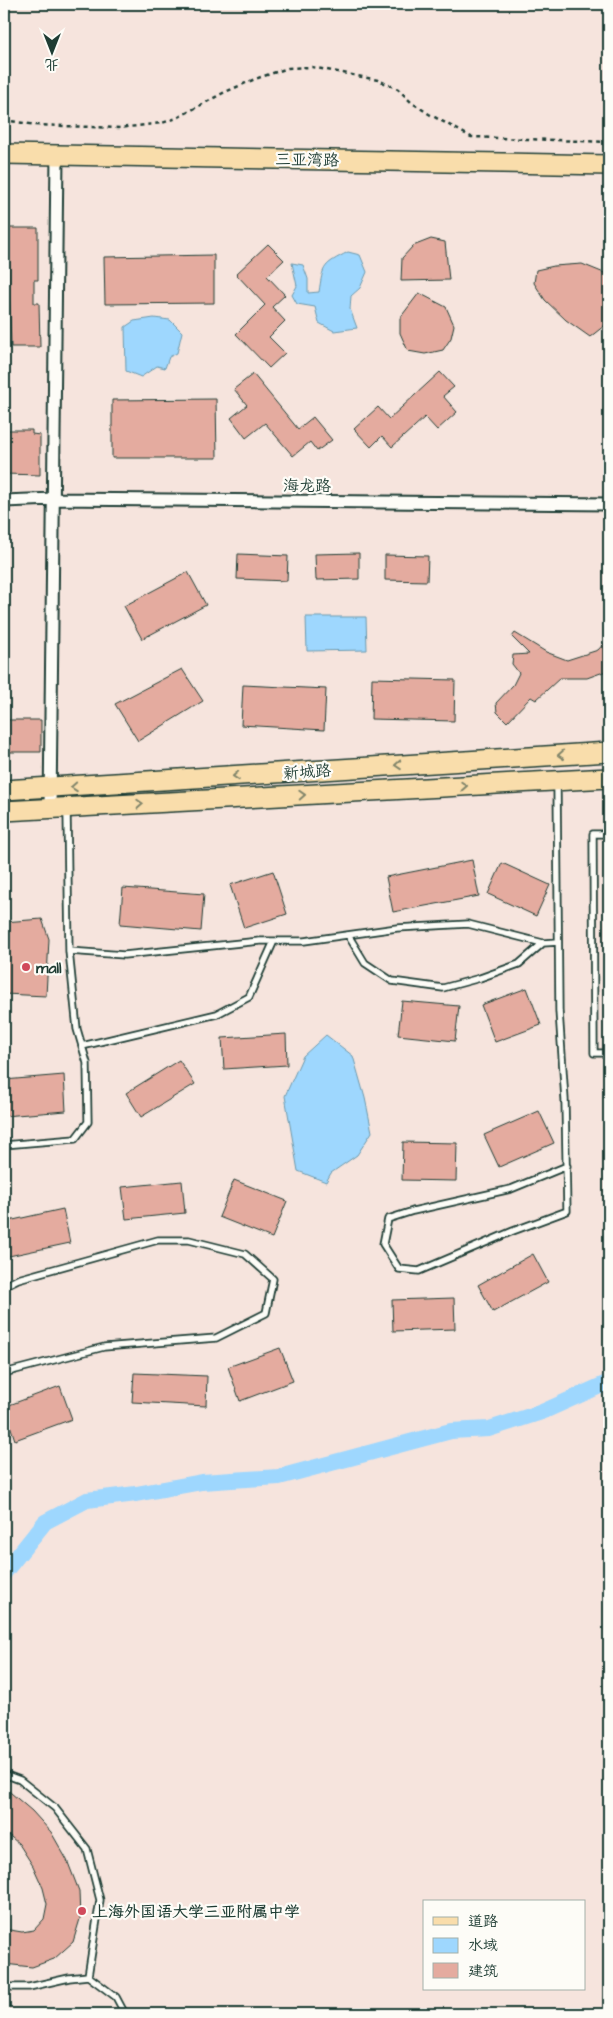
<svg xmlns="http://www.w3.org/2000/svg" width="613" height="2018" font-family="'Architects Daughter','LXGW WenKai TC',sans-serif">
  <style>
    .water { fill: #9ed7fe; stroke: #6b99ad }
    .lines { fill: none; stroke-linecap: round; stroke-linejoin: round }
    .canal { stroke: #9ed7fe; stroke-width: 16 }
    .building { fill: #e4ab9f; stroke: #1f3d34 }
    .lane-casing { stroke: #1f3d34; stroke-width: 9 }
    .street-casing { stroke: #1f3d34; stroke-width: 15 }
    .primary-casing { stroke: #1f3d34; stroke-width: 22 }
    .path { stroke: #1f3d34; stroke-width: 2.5; stroke-dasharray: 4 4; stroke-linecap: butt }
    .lane { stroke: #fdfcf7; stroke-width: 5.5 }
    .street { stroke: #fdfcf7; stroke-width: 11 }
    .primary { stroke: #f9ddab; stroke-width: 19 }
    .oneway { stroke: #81856a }
    .poi-dot { fill: #d1495b; stroke: #fdfcf7; stroke-width: 2 }
    .labels { text-anchor: middle; stroke-width: 4.5; stroke-linejoin: round; paint-order: stroke }
    .street-label { font-size: 16px; fill: #1f3d34; stroke: #fdfcf7 }
    .poi-label { font-size: 16px; font-weight: bold; fill: #1f3d34; stroke: #fdfcf7; text-anchor: start }
  </style>
  <rect width="100%" height="100%" fill="#f6e4dd"/>
  <filter id="ink" filterUnits="userSpaceOnUse"><feTurbulence type="fractalNoise" baseFrequency=".02" numOctaves="2"/><feDisplacementMap in="SourceGraphic" scale="10" xChannelSelector="R" yChannelSelector="G"/><feConvolveMatrix kernelMatrix="1 2 1 2 8 2 1 2 1" color-interpolation-filters="sRGB"/></filter>
  <g filter="url(#ink)">
    <!-- water -->
    <path class="water" d="M348 252 360 255 367 272 360 288 351 296 350 309 357 328 334 331 319 323 315 307 297 304 292 295 297 286 292 263 303 265 308 279V293L319 292C323 265 323 265 348 252Z
      M154 318 170 320 182 332 177 353 169 357 165 368 157 366 141 377 126 371 125 327 134 321Z
      M306 617H366L367 650 307 651Z
      M326 1035 353 1056 365 1098 372 1132 357 1155 331 1173 326 1182 298 1171 285 1096 303 1056Z"/>
    <g class="lines">
      <!-- canal -->
      <path class="canal" d="M4 1573 45 1522 87 1500 136 1494 202 1482 279 1477 451 1431 489 1429 542 1412 609 1382"/>
    </g>
    <!-- building -->
    <path class="building" d="M4 228H38V280H34V303H39L40 347H11L8 253H4Z
      M431 239 445 242 449 280 401 281 402 258 413 246Z
      M268 244 284 260 267 276 285 295 272 307 285 321 269 337 285 353 269 368 236 334 265 305 236 274Z
      M214 255V303L105 304 104 257Z
      M582 264 609 275V322L590 337 566 320 545 300 534 283 536 270 554 266Z
      M419 293 446 307 454 325 451 338 443 350 425 354 408 351 400 333V318Z
      M440 372 454 387 443 396 457 412 437 430 425 417 392 447 382 436 371 447 354 429 378 407 389 419Z
      M253 374 298 429 313 417 332 440 317 451 310 442 293 456 265 423 246 438 231 418 247 405 234 389Z
      M216 399 217 458H112V400Z
      M4 430H32V434L40 435V475L4 474Z
      M359 553V579L316 580 315 554Z
      M238 554 288 556 287 581 237 579Z
      M385 555 428 556 427 581 385 580Z
      M188 572 206 605 142 639 124 606Z
      M515 633 546 652 567 660 598 650 609 638V670L587 678H560L536 700 531 697 507 722 497 712 496 703 513 685 519 673 512 664 513 655 529 654 512 637Z
      M182 669 203 701 138 741 115 704Z
      M372 678 455 680 454 721 371 719Z
      M243 685 326 689 324 730 241 725Z
      M4 720H41V752H4Z
      M472 860 479 896 393 912 386 877Z
      M502 863 550 885 536 916 488 894Z
      M273 871 287 914 244 928 230 885Z
      M123 888 204 894 201 931 120 924Z
      M42 919 49 939 46 996 4 994V922Z
      M527 988 541 1025 495 1042 481 1005Z
      M402 1001 459 1006 455 1041 398 1035Z
      M286 1034 287 1065 224 1069 222 1038Z
      M179 1060 195 1084 141 1117 126 1093Z
      M64 1075 66 1111 4 1116V1080Z
      M539 1111 554 1143 499 1167 484 1135Z
      M403 1142 457 1143 456 1181 402 1180Z
      M234 1180 287 1201 272 1238 219 1217Z
      M182 1181 185 1213 126 1219 122 1187Z
      M63 1209 70 1243 4 1257V1222Z
      M533 1254 548 1282 493 1312 478 1285Z
      M454 1298 455 1329 393 1331 392 1300Z
      M280 1348 293 1381 240 1401 228 1367Z
      M134 1373 207 1376 206 1406 132 1402Z
      M60 1386 72 1419 15 1440 4 1407Z
      M4 1787 32 1811 51 1832 67 1860 79 1891 80 1919 73 1942 54 1959 32 1967 4 1964V1929L22 1932 34 1930 44 1919 47 1904 43 1888 33 1866 19 1844 4 1831Z"/>
    <g class="lines">
      <defs>
        <path id="lane" d="M557 783 559 1011 565 1100 567 1211 513 1231 419 1271 399 1269 383 1244 388 1219 413 1211 511 1189 567 1166
          M609 834H593L594 1053H609
          M543 943 558 942
          M69 951 124 955 260 941H304L397 928 468 924 543 943 519 964 480 978 443 988 392 981 365 963 348 935
          M82 1046 217 1014 249 997 274 941
          M4 1145 75 1139 88 1122 87 1063 77 1029 69 951 67 811
          M4 1286 18 1279 158 1240H189L245 1254 273 1279 266 1313 216 1338 104 1347 4 1373
          M4 1774 20 1780 55 1808 87 1849 100 1900 88 1976
          M4 1987H29L69 1978 88 1976 116 1997 125 2014"/>
        <path id="street" d="M4 501 54 499 609 504
          M50 809 57 155"/>
        <path id="primary" d="M4 154 609 165
          M4 790 609 752
          M4 811 609 778"/>
      </defs>
      <!-- lane casing -->
      <use href="#lane" class="lane-casing"/>
      <!-- street casing -->
      <use href="#street" class="street-casing"/>
      <!-- primary casing -->
      <use href="#primary" class="primary-casing"/>
      <!-- path -->
      <path class="path" d="M4 120 36 125 120 128 162 123 177 118 223 93 255 79 288 68 312 67 378 80 398 89 411 102 429 114 471 137 609 142"/>
      <!-- lane -->
      <use href="#lane" class="lane"/>
      <!-- street -->
      <use href="#street" class="street"/>
      <!-- primary -->
      <use href="#primary" class="primary"/>
    </g>
    <!-- one-way arrows -->
    <defs><path id="oneway-chevron" d="M-2-3.5L2.5 0L-2 3.5" fill="none" stroke-width="1.6" stroke-linecap="round" stroke-linejoin="round" transform="scale(1.25)"/></defs>
    <g class="oneway">
      <use href="#oneway-chevron" transform="translate(561 755) rotate(176)"/>
      <use href="#oneway-chevron" transform="translate(398 765) rotate(176)"/>
      <use href="#oneway-chevron" transform="translate(236 776) rotate(176)"/>
      <use href="#oneway-chevron" transform="translate(464 786) rotate(-3)"/>
      <use href="#oneway-chevron" transform="translate(74 787) rotate(176)"/>
      <use href="#oneway-chevron" transform="translate(302 795) rotate(-3)"/>
      <use href="#oneway-chevron" transform="translate(140 804) rotate(-3)"/>
    </g>
  </g>
  <!-- markers -->
  <g class="poi-dot">
    <circle cx="26" cy="967" r="5"/>
    <circle cx="82" cy="1911" r="5"/>
  </g>
  <g class="labels">
    <!-- street labels -->
    <g class="street-label">
      <text transform="translate(307 159) rotate(1)" y="6">三亚湾路</text>
      <text x="307" y="491">海龙路</text>
      <text transform="translate(307 771) rotate(-4)" y="6">新城路</text>
    </g>
    <!-- poi labels -->
    <g class="poi-label">
      <text x="36" y="973">mall</text>
      <text x="92" y="1917">上海外国语大学三亚附属中学</text>
    </g>
  </g>
  <!-- margin -->
  <rect width="613" height="2018" fill="none" stroke="#fdfcf7" stroke-width="20"/>
  <rect x="10" y="10" width="593" height="1998" fill="none" stroke="#1f3d34" stroke-width="2" filter="url(#ink)"/>
  <!-- legend -->
  <rect x="423" y="1900" width="162" height="90" fill="#fdfcf7" stroke="#a4b0a9"/>
  <rect x="433" y="1917" width="25" height="8" fill="#f9ddab" stroke="#a4b0a9"/>
  <text x="468" y="1926" font-size="15" fill="#1f3d34">道路</text>
  <rect x="433" y="1938" width="25" height="15" fill="#9ed7fe" stroke="#a4b0a9"/>
  <text x="468" y="1950" font-size="15" fill="#1f3d34">水域</text>
  <rect x="433" y="1963" width="25" height="15" fill="#e4ab9f" stroke="#a4b0a9"/>
  <text x="468" y="1976" font-size="15" fill="#1f3d34">建筑</text>
  <!-- north arrow -->
  <g transform="translate(52 52) rotate(180)" stroke="#fdfcf7" stroke-width="4" paint-order="stroke">
  <path d="M0-4L9 19L0 12L-9 19Z" fill="#1f3d34"/>
  <text y="-8" font-size="14" font-weight="bold" text-anchor="middle" fill="#1f3d34">北</text>
  </g>
</svg>
